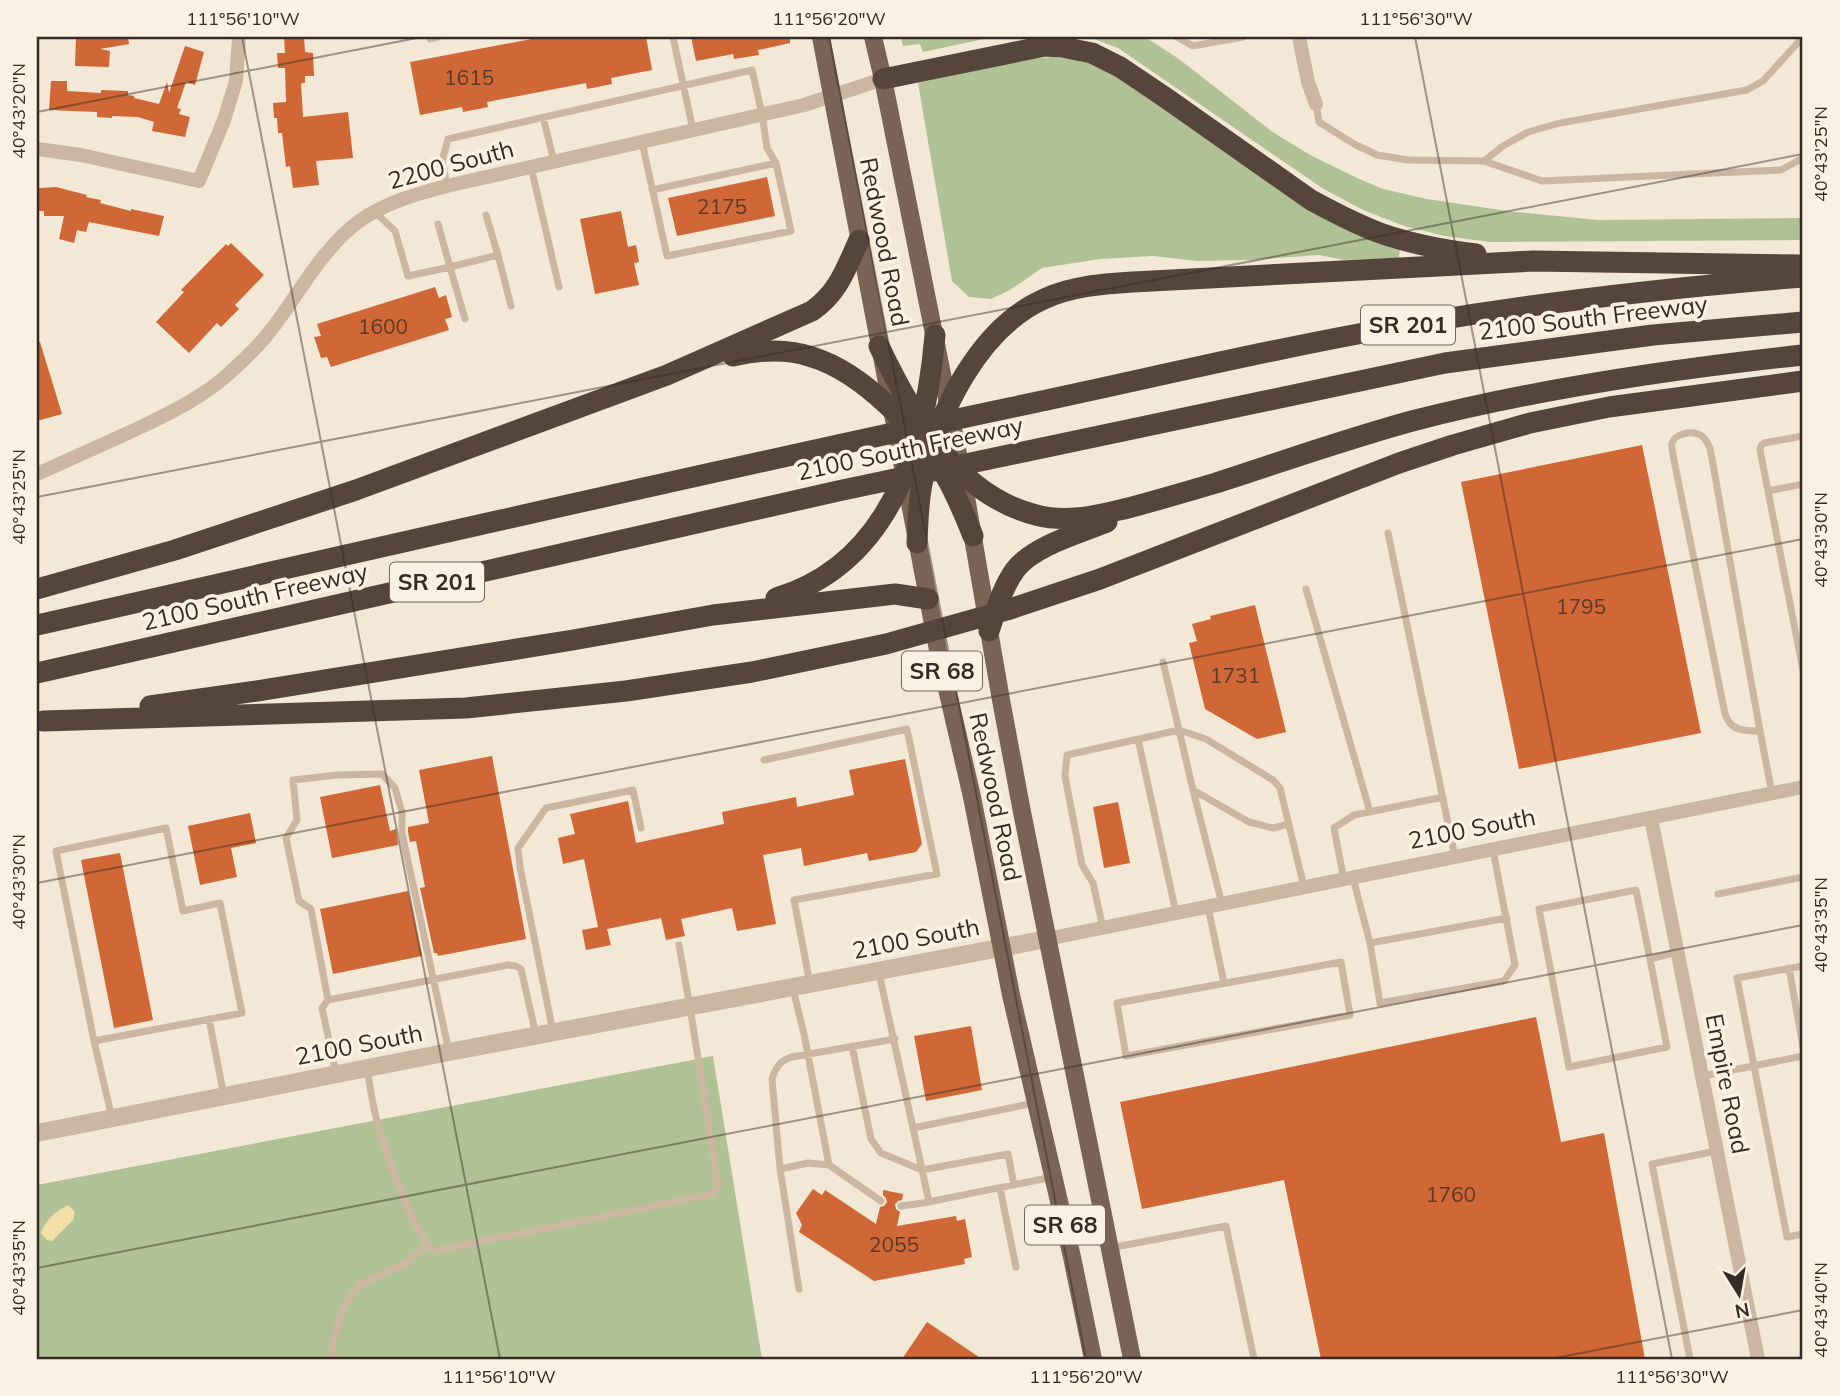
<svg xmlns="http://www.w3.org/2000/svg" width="1840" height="1396" font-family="Mulish,sans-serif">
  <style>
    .green { fill: #b0c295 }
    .sand { fill: #f2dea8 }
    .building { fill: #d06736 }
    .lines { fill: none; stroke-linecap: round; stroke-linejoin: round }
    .service { stroke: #cbb7a1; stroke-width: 7 }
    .minor { stroke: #cbb7a1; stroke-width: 14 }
    .tertiary { stroke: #cbb7a1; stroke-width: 18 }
    .primary { stroke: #786354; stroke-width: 18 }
    .motorway { stroke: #56453b; stroke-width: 21 }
    .ticks { fill: none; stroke: #352b24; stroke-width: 2; stroke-opacity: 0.45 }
    .labels { text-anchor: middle; stroke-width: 7; stroke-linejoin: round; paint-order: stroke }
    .number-label { font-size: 21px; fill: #5c3a28 }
    .shield { fill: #faf1e2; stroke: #70665d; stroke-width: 2 }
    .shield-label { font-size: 23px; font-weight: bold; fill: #352b24 }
    .street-label { font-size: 24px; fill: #352b24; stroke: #faf1e2 }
    .neatline { fill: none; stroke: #352b24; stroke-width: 2.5 }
    .ticks-label { font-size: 18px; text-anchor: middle; fill: #352b24 }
  </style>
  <rect width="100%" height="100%" fill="#f3e7d5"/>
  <!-- green -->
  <path class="green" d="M901 37H993L923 52 920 44 903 46Z
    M1089 37H1144L1148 39 1179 59 1274 133 1312 156 1357 178 1383 189 1427 199 1507 211 1598 220 1803 218V240L1490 242 1445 236 1404 226 1363 210 1322 188 1118 48Z
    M1052 57 1074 59 1095 63 1400 246 1399 258 1344 260 1319 255 1250 260 1198 261 1153 256 1100 259 1042 268 1010 290 991 299 969 297 952 281 918 83 1017 60Z
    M713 1056 762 1359H37V1185Z"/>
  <!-- sand -->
  <path class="sand" d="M68 1205 75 1212 73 1220 52 1241 47 1240 41 1233C45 1220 56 1211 68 1205Z"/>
  <!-- building -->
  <path class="building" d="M76 37H128L129 44 100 49 110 51 109 67 75 66Z
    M284 37H304L305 52 313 53 314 76H305V83H301L303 117 348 112 353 158 316 161 319 185 293 188 290 166 286 167 282 133H278L277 118H274L273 103 286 102 285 68H278L277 53H285Z
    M542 37H646L652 70 611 78 612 84 587 89 586 83 487 102 488 107 463 112 462 107 420 115 410 62Z
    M691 37H790V43L758 50 759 55 734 59 733 54 696 61Z
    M185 46 204 52 195 85 186 82 177 108 181 109 179 114 190 117 185 137 152 131 154 122 138 117 112 116V118L97 117V112L49 110 51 81H67V91L101 93V90L128 91V95L134 96V98L159 104 167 82 169 93Z
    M767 177 775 216 677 236 668 198Z
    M56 187 87 195 86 197 101 200 100 203 131 211V209L164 216 159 236 89 222 86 232 77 230 74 243 59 239 64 216H44V211H37V191H39V188Z
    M621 211 628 247 636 245 639 262 634 263 639 285 595 294 580 219Z
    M231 243 264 275 235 305 239 309 221 327 217 323 189 353 156 322 184 292 181 290 226 244 228 246Z
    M435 287 439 298 446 295 452 317 445 319 449 330 331 367 327 357 321 358 314 337 321 336 317 324Z
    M37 342H40L62 414 37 421Z
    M1642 445 1701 733 1519 769 1461 482Z
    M1255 605 1286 732 1257 739 1205 709 1189 643 1197 641 1192 624 1211 619 1210 616Z
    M492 756 526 939 438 956 437 953H434L420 888 425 887 416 841 410 842 408 832V827L429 823 419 770Z
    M905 759 922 844 916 852 869 861 867 853 804 866 801 848 763 855 776 924 737 931 732 908 681 919 685 936 666 940 661 918 607 929 611 945 586 950 582 930 598 927 584 859 563 864 558 838 575 834 570 814 628 801 636 843 724 824 722 812 796 797 797 807 854 795 849 770Z
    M380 785 390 831 396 829 398 845 332 858 320 797Z
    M1118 802 1130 863 1104 868 1093 807Z
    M250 813 256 843 231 848 237 877 200 885 188 826Z
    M120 853 153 1020 114 1028 81 860Z
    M408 891 422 956 333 974 320 909Z
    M1536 1017 1561 1142 1604 1133 1645 1359H1321L1284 1180 1142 1209 1120 1102Z
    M971 1026 982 1090 926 1101 914 1036Z
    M813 1189 822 1195 825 1190 876 1224 880 1207 884 1206 887 1202 886 1198 883 1195V1190L903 1194 902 1200 898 1201 895 1204 896 1209 900 1212 897 1226 956 1216 957 1221 965 1219 972 1257 964 1259 965 1264 874 1281 799 1232 802 1225 796 1213Z
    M927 1322 982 1359H902Z"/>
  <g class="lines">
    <!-- service -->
    <path class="service" d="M673 37 693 130
      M1177 37 1193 46 1243 37
      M430 39 438 37
      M1316 104 1319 122 1354 144 1377 155 1408 160 1484 161 1542 181 1781 170 1803 158
      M543 117 554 161
      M1484 161 1503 146 1528 132 1560 123 1747 90 1763 81 1803 37
      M531 167 559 287
      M447 186 442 161 448 139 752 70 762 114 767 148 776 163 791 231 667 256 642 142
      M652 190 776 163
      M375 212 395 231 408 276 450 267 465 319
      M486 215 498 255
      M438 224 450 267 498 255 511 306
      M1803 436 1764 443 1761 446 1760 450 1803 670
      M1768 491 1803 484
      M1388 533 1455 857
      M1306 589 1370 812
      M1163 662 1179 730 1206 739 1273 780 1280 788 1304 887
      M1760 731C1743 731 1731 731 1725 714L1673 455C1673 451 1671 447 1672 443 1675 434 1690 431 1698 434 1705 436 1707 443 1710 448 1731 563 1749 678 1772 793
      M1138 739 1176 913
      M764 760 907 729 937 874 794 900 810 984
      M1353 878 1370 943 1380 1003 1504 981 1515 965 1493 850
      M1344 880 1334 828 1354 815 1443 797
      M1718 894 1803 877
      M1222 904 1193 790 1249 822 1273 828 1289 824
      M1208 907 1224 983
      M1103 928 1093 883 1082 865 1065 776 1067 755 1179 730 1193 790
      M1370 943 1507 918
      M1650 959 1636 890 1539 909 1569 1067 1667 1047 1650 959 1677 952
      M1341 962 1350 1015 1126 1056 1117 1003Z
      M1803 966 1737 978 1787 1237 1803 1234
      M1789 968 1803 1047
      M879 973 913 1128 1034 1103
      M793 989 804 1034 829 1165
      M328 1000 311 909 299 901 286 838 297 820 293 780 337 775 382 774 395 788 402 812V833L449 1052
      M209 1019 224 1096
      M553 1032 520 867 518 848 546 808 633 790 641 828
      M94 1041 242 1013 220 903 183 911 166 828 56 851 94 1041 112 1118
      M852 1046 871 1139 881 1153 922 1170 1008 1154 1014 1185
      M367 1069C370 1085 372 1102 376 1117 384 1146 413 1235 434 1251L712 1194 718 1186 690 1007 679 945
      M336 1073 322 1008 328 1000 508 965 516 966 521 969 536 1035
      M1703 1076 1803 1056
      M913 1128 929 1202
      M780 1169 772 1079C776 1067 780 1060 792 1057L895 1039
      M1000 1188 1016 1267
      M901 1206 923 1203 1053 1177
      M1110 1248 1226 1226 1254 1359
      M799 1289 780 1169 808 1163 829 1165 881 1201
      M334 1359 332 1345 343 1307 360 1284 406 1263 426 1245
      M1690 1359 1652 1164 1716 1151"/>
    <!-- minor -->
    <path class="minor" d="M1299 37 1308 82 1316 104
      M37 149 81 155 199 181 224 120 236 81 239 37
      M37 474C74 457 112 441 149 423 176 410 203 396 226 376 242 362 258 347 271 330 299 294 321 250 358 222 384 203 416 194 447 186L804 105 883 79
      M1651 818 1758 1359
      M1047 939 1803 787"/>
    <!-- tertiary -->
    <path class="tertiary" d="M37 1133 449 1052 1047 939"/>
    <!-- primary -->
    <path class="primary" d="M821 37 938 650 972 797 1011 995 1072 1257 1093 1359
      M873 37 883 79 962 474 1001 700 1022 812 1132 1359"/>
    <!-- motorway -->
    <path class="motorway" d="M883 79 1045 46 1062 47 1092 53 1120 67 1166 98 1311 200C1333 212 1356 224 1380 233 1411 244 1444 250 1476 254
      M879 346C912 415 956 495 1036 515 1066 523 1094 516 1124 509 1155 501 1185 492 1216 483 1281 462 1346 439 1412 421 1540 388 1672 369 1803 355
      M733 356C759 350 786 348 812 357 864 373 918 431 946 477 957 496 965 516 973 536
      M917 543C918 522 918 500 923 479 938 412 979 328 1044 299 1072 286 1102 284 1133 282L1533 261 1798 265
      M37 589 175 550 356 490 667 375 812 311C839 292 846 268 859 240
      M776 598C891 564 926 443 935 335
      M37 625C361 552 684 477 1009 408 1148 379 1286 345 1426 322 1551 301 1677 287 1803 277
      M989 631C996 611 1002 588 1015 570 1033 546 1080 533 1107 522
      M37 673 838 491 1445 363 1653 335 1803 322
      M150 706 257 691 573 640 713 615 895 594 928 599
      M43 721 466 708 626 691 752 672 886 644 1007 610 1100 579 1399 463 1453 445 1530 423 1609 407 1803 381"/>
  </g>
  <!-- ticks -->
  <path class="ticks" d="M242 37 500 1359M829 37 1086 1359M1415 37 1672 1359M37 112 422 37M37 497 1803 154M37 883 1803 539M37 1268 1803 925M1550 1359 1803 1310"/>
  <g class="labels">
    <!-- number labels -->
    <g class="number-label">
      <text x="469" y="85">1615</text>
      <text x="722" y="214">2175</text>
      <text x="383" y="334">1600</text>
      <text x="1581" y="614">1795</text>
      <text x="1235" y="683">1731</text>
      <text x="1451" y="1202">1760</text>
      <text x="894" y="1252">2055</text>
    </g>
    <!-- shield labels -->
    <g class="shield">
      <rect x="1361" y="305.5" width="94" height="39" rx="5"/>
      <rect x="390" y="562.5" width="94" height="39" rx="5"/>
      <rect x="902" y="651.5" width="80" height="39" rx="5"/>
      <rect x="1025" y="1205.5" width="80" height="39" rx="5"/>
    </g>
    <g class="shield-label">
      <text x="1408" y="333">SR 201</text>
      <text x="437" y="590">SR 201</text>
      <text x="942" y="679">SR 68</text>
      <text x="1065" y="1233">SR 68</text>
    </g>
    <!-- street labels -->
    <g class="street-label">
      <text transform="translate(451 165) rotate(-15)" y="8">2200 South</text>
      <text transform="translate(884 242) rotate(79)" y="8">Redwood Road</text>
      <text transform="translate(1593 318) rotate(-7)" y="8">2100 South Freeway</text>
      <text transform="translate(910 449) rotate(-12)" y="8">2100 South Freeway</text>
      <text transform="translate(255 597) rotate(-13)" y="8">2100 South Freeway</text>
      <text transform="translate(995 797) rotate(78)" y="8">Redwood Road</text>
      <text transform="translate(1472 829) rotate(-11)" y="8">2100 South</text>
      <text transform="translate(916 939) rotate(-11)" y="8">2100 South</text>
      <text transform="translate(359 1045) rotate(-11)" y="8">2100 South</text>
      <text transform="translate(1727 1084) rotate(79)" y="8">Empire Road</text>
    </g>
  </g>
  <!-- border -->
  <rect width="1840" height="1396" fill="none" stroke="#faf1e2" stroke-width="77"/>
  <!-- north arrow -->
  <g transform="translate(1739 1294) rotate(169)" stroke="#faf1e2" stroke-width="5" paint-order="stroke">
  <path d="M0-5L12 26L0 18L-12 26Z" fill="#352b24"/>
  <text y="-10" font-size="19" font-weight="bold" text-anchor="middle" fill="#352b24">N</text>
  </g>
  <rect x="38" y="38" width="1763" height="1320" class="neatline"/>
  <g class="ticks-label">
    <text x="243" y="25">111°56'10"W</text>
    <text x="829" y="25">111°56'20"W</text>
    <text x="1416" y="25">111°56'30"W</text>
    <text transform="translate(19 111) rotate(-90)" y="6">40°43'20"N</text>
    <text transform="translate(1821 154) rotate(-90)" y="6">40°43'25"N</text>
    <text transform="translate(19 497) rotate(-90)" y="6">40°43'25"N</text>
    <text transform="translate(1821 540) rotate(-90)" y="6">40°43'30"N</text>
    <text transform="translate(19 882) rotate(-90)" y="6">40°43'30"N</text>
    <text transform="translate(1821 925) rotate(-90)" y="6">40°43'35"N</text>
    <text transform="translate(19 1268) rotate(-90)" y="6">40°43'35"N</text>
    <text transform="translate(1821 1310) rotate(-90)" y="6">40°43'40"N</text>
    <text x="499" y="1383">111°56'10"W</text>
    <text x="1086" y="1383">111°56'20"W</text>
    <text x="1672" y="1383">111°56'30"W</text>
  </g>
</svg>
